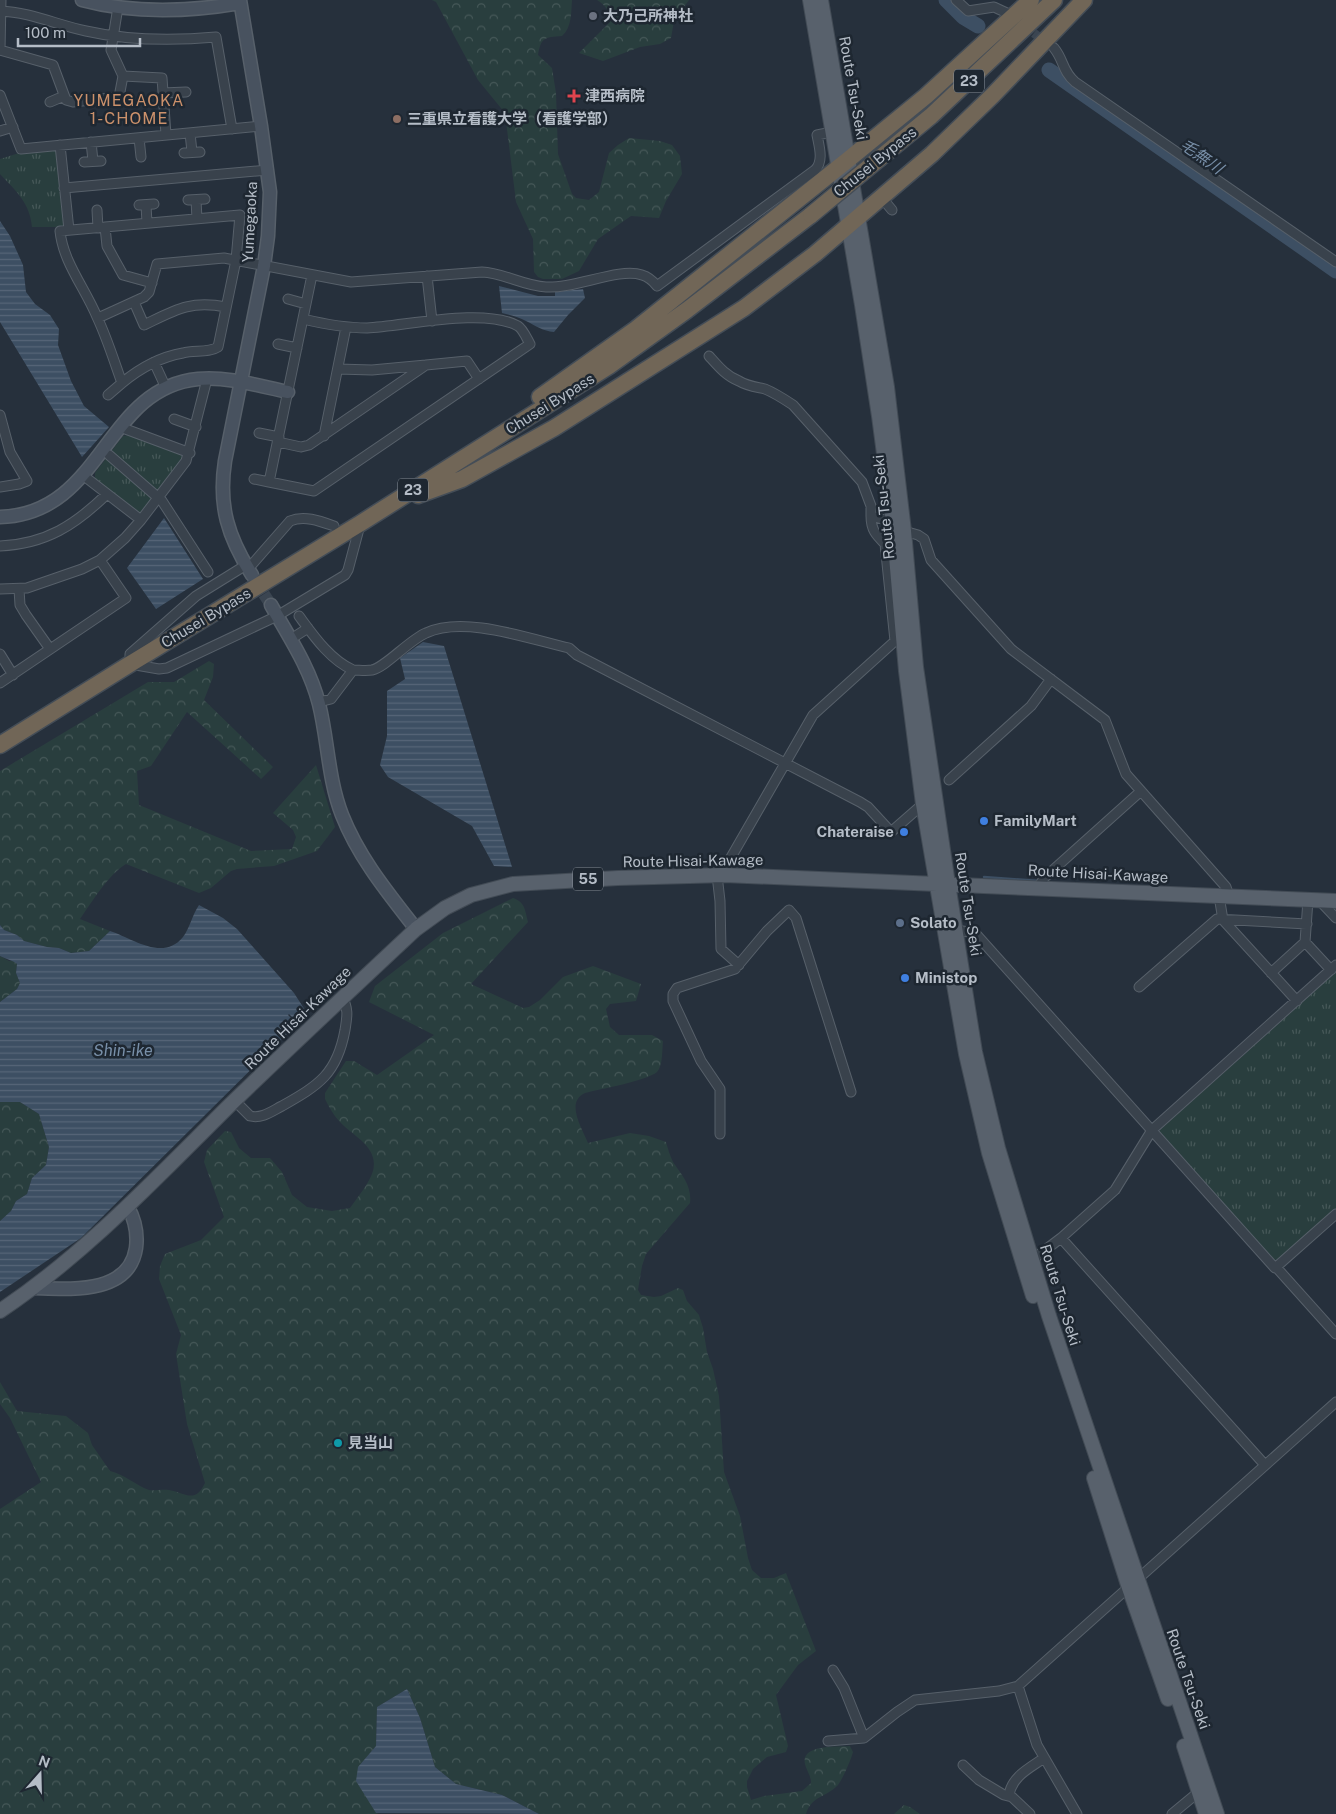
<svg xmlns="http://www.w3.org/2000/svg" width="1336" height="1814" font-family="'Public Sans','Noto Sans JP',sans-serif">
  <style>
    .forest { fill: url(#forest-crowns) }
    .park { fill: url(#park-tufts) }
    .water { fill: url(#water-rules) }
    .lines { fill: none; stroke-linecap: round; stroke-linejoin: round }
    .stream { stroke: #3d4f63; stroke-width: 2.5 }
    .river { stroke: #3d4f63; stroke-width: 15 }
    .street-tunnel { stroke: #3b4551; stroke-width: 9; stroke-dasharray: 9 4.5; stroke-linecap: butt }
    .secondary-tunnel { stroke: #3b4551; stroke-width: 12; stroke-dasharray: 12 6; stroke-linecap: butt }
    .street-casing { stroke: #57606a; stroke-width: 11 }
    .secondary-casing { stroke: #57606a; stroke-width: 15 }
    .primary-casing { stroke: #424b55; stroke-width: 16 }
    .highway-casing { stroke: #444d57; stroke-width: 19 }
    .street { stroke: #39424c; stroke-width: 9 }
    .secondary { stroke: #48525f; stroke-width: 12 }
    .primary { stroke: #58616c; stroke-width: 14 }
    .highway { stroke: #716657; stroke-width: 16 }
    .highway-bridge-casing { stroke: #444d57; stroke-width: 19; stroke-linecap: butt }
    .highway-bridge { stroke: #716657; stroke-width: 16 }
    .worship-dot { fill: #6b7280; stroke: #1e2731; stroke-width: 2 }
    .health-dot { fill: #e0444e; stroke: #1e2731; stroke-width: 2 }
    .education-dot { fill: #8d6e63; stroke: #1e2731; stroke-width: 2 }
    .shop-dot { fill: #3f7fe0; stroke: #1e2731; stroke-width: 2 }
    .service-dot { fill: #5c6f8a; stroke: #1e2731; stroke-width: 2 }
    .culture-dot { fill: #0f9aa8; stroke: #1e2731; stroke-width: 2 }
    .labels { text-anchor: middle; stroke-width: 5; stroke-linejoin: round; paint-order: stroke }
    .shield { fill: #1e2731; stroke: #88909a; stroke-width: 1 }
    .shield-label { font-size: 14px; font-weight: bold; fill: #b5bdc7 }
    .poi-label { font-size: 15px; font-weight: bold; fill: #b5bdc7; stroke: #1e2731; text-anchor: start }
    .street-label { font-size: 15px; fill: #b5bdc7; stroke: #1e2731 }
    .neighbourhood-label { font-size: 16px; letter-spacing: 1px; fill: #cc916b; stroke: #1e2731 }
    .water-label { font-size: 16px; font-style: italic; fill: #788fa8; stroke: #1e2731 }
  </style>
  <defs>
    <pattern id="forest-crowns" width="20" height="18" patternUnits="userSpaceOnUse" patternTransform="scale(1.25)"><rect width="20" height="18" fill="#293e3e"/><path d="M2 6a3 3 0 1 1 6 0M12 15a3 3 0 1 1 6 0" fill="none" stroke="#465858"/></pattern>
    <pattern id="park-tufts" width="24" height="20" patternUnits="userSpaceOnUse" patternTransform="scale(1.25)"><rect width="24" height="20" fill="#293e3e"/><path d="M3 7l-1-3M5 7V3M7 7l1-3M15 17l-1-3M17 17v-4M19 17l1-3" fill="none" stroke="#465858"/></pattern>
    <pattern id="water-rules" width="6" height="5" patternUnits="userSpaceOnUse" patternTransform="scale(1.25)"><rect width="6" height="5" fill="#3d4f63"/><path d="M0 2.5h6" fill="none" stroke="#576678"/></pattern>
  </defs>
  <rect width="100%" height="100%" fill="#26303c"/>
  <!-- forest -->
  <path class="forest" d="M432 0H572C571 13 572 27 562 36 544 37 541 38 538 55L552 68 556 93 558 154 572 194 576 198 589 200 599 192 609 153 618 145 629 138 660 141 672 145 680 156 682 174 666 201 659 218 631 216 598 239 579 271 562 279H543L538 277 534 272 533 239 516 202 505 113 478 80 436 2Z
    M597 0H689L674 21 671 38 660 44 640 47 603 61 579 53 610 22C611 12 605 5 597 0Z
    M209 661 214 664 213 677 204 700 273 767 261 779 187 712 151 766 137 771 139 805 251 851 292 849 296 837 293 830 273 813 316 765 335 827 317 851 274 866 237 869 231 871 211 888 199 893 126 864C108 875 92 902 80 919L110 931 89 951 71 953 59 948 47 947 24 941 17 935 4 930 0 925V771L148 682H174Z
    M513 898C525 902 525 910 528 922L471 984 523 1008 529 1007 540 1000 563 977 593 966 641 984 636 1001 610 1004 606 1009 610 1027 619 1035H652L663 1041C662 1049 663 1066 657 1072 646 1081 600 1089 585 1093 565 1102 582 1128 588 1143L630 1133 649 1136 666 1142C668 1149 670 1156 673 1162 682 1175 692 1186 690 1203L646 1254 642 1266 638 1290 641 1295 654 1297 661 1296 678 1288 683 1290 687 1301 699 1315 703 1328 707 1352 713 1369 719 1396 724 1472 740 1516 748 1558 752 1570 761 1578H774L786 1573 816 1651 798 1665 776 1695 788 1746 786 1752 767 1757 753 1769 747 1781V1787L751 1800 764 1796 802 1791 811 1783C811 1775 807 1772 805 1764 800 1744 839 1747 850 1746L853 1752C850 1762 844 1776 838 1785 827 1797 811 1796 806 1814H539L502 1795 456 1784 435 1767 420 1718 407 1689 377 1707 376 1746 358 1768 376 1813 379 1814H0V1509L41 1482 10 1418 0 1404V1382L17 1411 66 1416 88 1433 92 1445 110 1471C126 1475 135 1485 149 1490 155 1491 162 1489 169 1490 186 1493 195 1504 205 1483L187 1424 176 1354 181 1335 159 1279 160 1266 165 1254 201 1240 224 1217 204 1162 207 1150 225 1131 231 1132 239 1148 251 1158H270L282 1172 292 1195 307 1207 332 1211 350 1208C357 1198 370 1182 373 1171 379 1147 354 1137 340 1122 334 1116 329 1107 325 1099V1093L346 1061H354L377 1075 434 1035 369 1002 375 986 443 933Z
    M0 956 9 961H15L17 964 16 973 20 983 17 989 0 1002Z
    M0 1102H20L39 1114 49 1147 46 1165 32 1178 27 1194 16 1201 11 1211 0 1221Z
    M904 1805 910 1807 920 1814H894Z"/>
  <!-- park -->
  <path class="park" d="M57 149 61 178 60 193 63 199 65 227H32C30 203 16 191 0 174V159L19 153Z
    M129 435 181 454 184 459 144 512 137 513 95 480V473L123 436Z
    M1336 972V1209L1280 1259 1274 1260 1160 1132V1130Z"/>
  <!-- water -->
  <path class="water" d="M0 221 10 236 23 265 26 292 35 304 50 315 59 329 58 345 71 381 84 406 109 427 82 457 0 322Z
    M499 286 538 296H555V292L583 289 585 298 568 315 554 332C543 331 536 326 526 321 519 317 510 315 502 313Z
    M164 518 203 579 156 609 127 568Z
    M423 642 444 646 512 867 494 866 472 826 388 777 380 765 387 736V691L405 679 400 658Z
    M199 905 223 918 237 929 294 993 305 1010 295 1020 289 1014 288 1015 297 1024 81 1238 0 1292V1221L11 1211 16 1201 27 1194 32 1178 46 1165 49 1147 39 1114 20 1102H0V1002L17 989 20 983 16 973 17 964C15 961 5 959 0 956V925L4 930 17 935 24 941 47 947 59 948 71 953 89 951 110 931C132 938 163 962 183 937 190 928 192 915 199 905Z
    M407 1689 420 1718 435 1767 456 1784 502 1795 539 1814 376 1813 356 1781 358 1767 376 1746 377 1707Z"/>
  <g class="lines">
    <!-- stream -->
    <path class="stream" d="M984 877 1040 881"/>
    <!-- river -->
    <path class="river" d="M946 0 963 17 978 26
      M1049 70 1336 271"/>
    <!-- street-tunnel -->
    <path class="street-tunnel" d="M1023 25 1047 43"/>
    <!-- secondary-tunnel -->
    <path class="secondary-tunnel" d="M254 579 271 605"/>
    <defs>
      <path id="street" d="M1 0 0 50 53 65 66 100 73 102 119 97 123 76
        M956 0 968 11 994 7 1009 14
        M118 7 111 50 123 76 162 78 166 135
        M0 11C30 12 57 25 86 31 130 41 172 41 216 37L232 129
        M1054 48C1064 60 1062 71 1075 82L1336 262
        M163 93 186 92
        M0 95 21 149 261 126
        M50 102 64 96
        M0 131 13 127
        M190 133 192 152
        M139 138 141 157
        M91 142 93 161
        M60 145 69 230
        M184 153 200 152
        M84 162 101 161
        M64 188 268 170
        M882 198 892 210
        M188 200 205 199
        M196 200 197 219
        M139 205 154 204
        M146 205 147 223
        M97 210 98 228
        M240 215 236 260 218 347C209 353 194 350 183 353 160 357 140 368 122 383 114 361 107 338 97 317 85 288 63 262 60 231Z
        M105 227 107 246 123 275 152 283
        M427 276 432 321
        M288 299 306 304
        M134 302 144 325C175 310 190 300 226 307
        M98 318 144 297 149 292 157 264 224 258 351 282 482 272C504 273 524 286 546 287 575 289 619 267 642 275 649 277 653 281 657 286L815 170C824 161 819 146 817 135L832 132
        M303 319C324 324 345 328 367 328 406 326 484 307 518 326 523 329 527 339 530 344L314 491 269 482 312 275
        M278 344 297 348
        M709 356C718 366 726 376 739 381 747 386 756 387 765 389 775 393 784 399 793 405L862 482 871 506V516
        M154 362 166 388
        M426 365 467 361 479 379
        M108 395 122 383
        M0 415 10 452 27 481 19 484 0 487
        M174 419 196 427
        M120 427 190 453
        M259 433 279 437
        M324 436 346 327
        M278 442 301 447 309 445 426 365 372 370 338 369
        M109 455 162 501 208 572
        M84 476 141 520
        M254 479 269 482
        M0 546C46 544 75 525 107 494
        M246 565 196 596 130 654V664L159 669 167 668 277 616 345 575 348 570 360 525
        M248 569 290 521C304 515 320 521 334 526
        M0 589 27 588 82 569 100 560 125 538 141 520 186 461 207 379
        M19 589 20 605 26 615 50 649
        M299 616C313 635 330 660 353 670
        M291 639 308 628
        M0 654 13 675
        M0 683 126 598 100 560
        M319 702 331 699 353 670C359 670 366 671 372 670 386 667 409 640 426 633 464 615 529 639 569 648L577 655 860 802 868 807 891 832 923 804
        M949 780 1031 706 1051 679
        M717 875 720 901 721 949 739 965
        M725 875 726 866 813 715 895 641 885 544C876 535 871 530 871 516L893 522 904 531 918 535 924 539 931 560 1011 649 1105 720 1126 774 1226 887 1229 896
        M1038 888 1044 878 1141 791
        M1219 896 1223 920 1297 1001
        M1308 900 1305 942 1331 970
        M1319 900 1336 918
        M956 930 975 933 1275 1268 1336 1214
        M1271 973 1305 942
        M1139 987 1217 919 1307 924
        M235 1101 250 1116C262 1119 272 1111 282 1106 319 1085 337 1074 345 1030 347 1017 349 1009 342 997
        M720 1134V1089L701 1061 673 1001V994L677 988 735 969 767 931 789 910 796 918 851 1092
        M1061 1238 1115 1190 1152 1130 1336 965
        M1032 1260 1061 1238 1265 1465
        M1276 1267 1336 1334
        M833 1670 844 1688 864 1738
        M1018 1686 1037 1745 1077 1814
        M828 1741 864 1738 897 1712 915 1700 999 1691 1018 1686 1336 1402
        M963 1765 979 1780 1004 1795 1012 1797 1030 1814
        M1009 1795C1012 1776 1030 1768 1044 1758
        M1172 1814 1201 1790"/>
      <path id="secondary" d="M82 0C134 14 187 12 240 3
        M240 0 261 126 270 192 268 236 264 266 225 461C218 506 228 537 252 575
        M0 517C103 514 104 388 198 379 227 376 259 386 288 392
        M271 605C289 637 310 668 319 704 328 740 328 779 342 815 359 858 388 893 416 929
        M34 1288C69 1289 129 1295 136 1248 138 1233 135 1220 128 1207"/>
      <path id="primary" d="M810 0 862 305 879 416 893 522 906 671 923 804 947 944 966 1054 989 1153 1033 1296
        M821 0 887 387 904 531 916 667 948 884 975 1052 998 1148 1049 1316 1217 1814
        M0 1311C88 1252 159 1175 234 1101 294 1043 355 986 416 929L445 908 471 895 513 884 618 878 725 875 1336 901
        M1094 1478 1129 1588 1168 1699
        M1184 1746 1206 1814"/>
      <path id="highway" d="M880 158 931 116 1054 0
        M540 397 636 329 849 159 926 96 1031 0
        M418 495 462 479 554 428 744 308 815 254 932 154 993 95 1084 0
        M0 745 130 664 361 523 609 366 687 310 811 215"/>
    </defs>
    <!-- street casing -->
    <use href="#street" class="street-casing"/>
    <!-- secondary casing -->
    <use href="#secondary" class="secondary-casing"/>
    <!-- primary casing -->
    <use href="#primary" class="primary-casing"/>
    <!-- highway casing -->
    <use href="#highway" class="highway-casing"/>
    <!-- street -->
    <use href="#street" class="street"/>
    <!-- secondary -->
    <use href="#secondary" class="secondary"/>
    <!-- primary -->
    <use href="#primary" class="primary"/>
    <!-- highway -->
    <use href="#highway" class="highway"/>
    <defs>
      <path id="highway-bridge" d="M811 215 880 158"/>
    </defs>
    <!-- highway-bridge casing -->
    <use href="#highway-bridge" class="highway-bridge-casing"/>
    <!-- highway-bridge -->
    <use href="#highway-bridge" class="highway-bridge"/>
  </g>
  <!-- markers -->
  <circle class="worship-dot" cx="593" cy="16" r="5"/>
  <path class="health-dot" d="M571.5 88.5h5v5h5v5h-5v5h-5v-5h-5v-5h5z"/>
  <circle class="education-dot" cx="397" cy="119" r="5"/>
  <g class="shop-dot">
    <circle cx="984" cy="821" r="5"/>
    <circle cx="904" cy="832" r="5"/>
    <circle cx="905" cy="978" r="5"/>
  </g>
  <circle class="service-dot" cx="900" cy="923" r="5"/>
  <circle class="culture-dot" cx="338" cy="1443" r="5"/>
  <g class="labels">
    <!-- shield labels -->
    <g class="shield">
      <rect x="954" y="69.5" width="30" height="23" rx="4"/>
      <rect x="398" y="478.5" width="30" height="23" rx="4"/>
      <rect x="573" y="867.5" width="30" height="23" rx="4"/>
    </g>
    <g class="shield-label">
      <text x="969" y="86">23</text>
      <text x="413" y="495">23</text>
      <text x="588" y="884">55</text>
    </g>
    <!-- poi labels -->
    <g class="poi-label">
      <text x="603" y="21">大乃己所神社</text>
      <text x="585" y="101">津西病院</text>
      <text x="407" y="124">三重県立看護大学（看護学部）</text>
      <text x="994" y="826">FamilyMart</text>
      <text x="894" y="837" text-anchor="end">Chateraise</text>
      <text x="910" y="928">Solato</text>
      <text x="915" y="983">Ministop</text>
      <text x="348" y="1448">見当山</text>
    </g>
    <!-- street labels -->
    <g class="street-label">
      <text transform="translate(853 88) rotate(80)" y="5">Route Tsu-Seki</text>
      <text transform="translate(875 162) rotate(-39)" y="5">Chusei Bypass</text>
      <text transform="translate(250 222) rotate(-87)" y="5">Yumegaoka</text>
      <text transform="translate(550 404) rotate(-32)" y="5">Chusei Bypass</text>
      <text transform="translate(884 507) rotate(-96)" y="5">Route Tsu-Seki</text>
      <text transform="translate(206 618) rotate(-31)" y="5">Chusei Bypass</text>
      <text transform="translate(693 861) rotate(-1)" y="5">Route Hisai-Kawage</text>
      <text transform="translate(1098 874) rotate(3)" y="5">Route Hisai-Kawage</text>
      <text transform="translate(968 904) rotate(81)" y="5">Route Tsu-Seki</text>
      <text transform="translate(298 1018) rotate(-44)" y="5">Route Hisai-Kawage</text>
      <text transform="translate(1060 1295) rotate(73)" y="5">Route Tsu-Seki</text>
      <text transform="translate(1188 1679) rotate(71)" y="5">Route Tsu-Seki</text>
    </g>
    <!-- neighbourhood labels -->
    <g class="neighbourhood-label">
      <text x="129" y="106">YUMEGAOKA<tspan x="129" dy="18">1-CHOME</tspan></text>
    </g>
    <!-- water labels -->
    <g class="water-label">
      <text transform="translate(1202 156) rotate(35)" y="6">毛無川</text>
      <text x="123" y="1056">Shin-ike</text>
    </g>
  </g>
  <!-- north arrow -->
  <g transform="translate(40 1774) rotate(20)" stroke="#1e2731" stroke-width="4" paint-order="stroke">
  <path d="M0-4L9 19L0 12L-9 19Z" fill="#b5bdc7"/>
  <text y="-8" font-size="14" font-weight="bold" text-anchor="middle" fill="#b5bdc7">N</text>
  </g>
  <!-- scale -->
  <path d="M18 38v8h122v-8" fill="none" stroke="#b5bdc7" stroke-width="2.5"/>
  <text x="25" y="38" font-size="15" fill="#b5bdc7" stroke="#1e2731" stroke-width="4" paint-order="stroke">100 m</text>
</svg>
